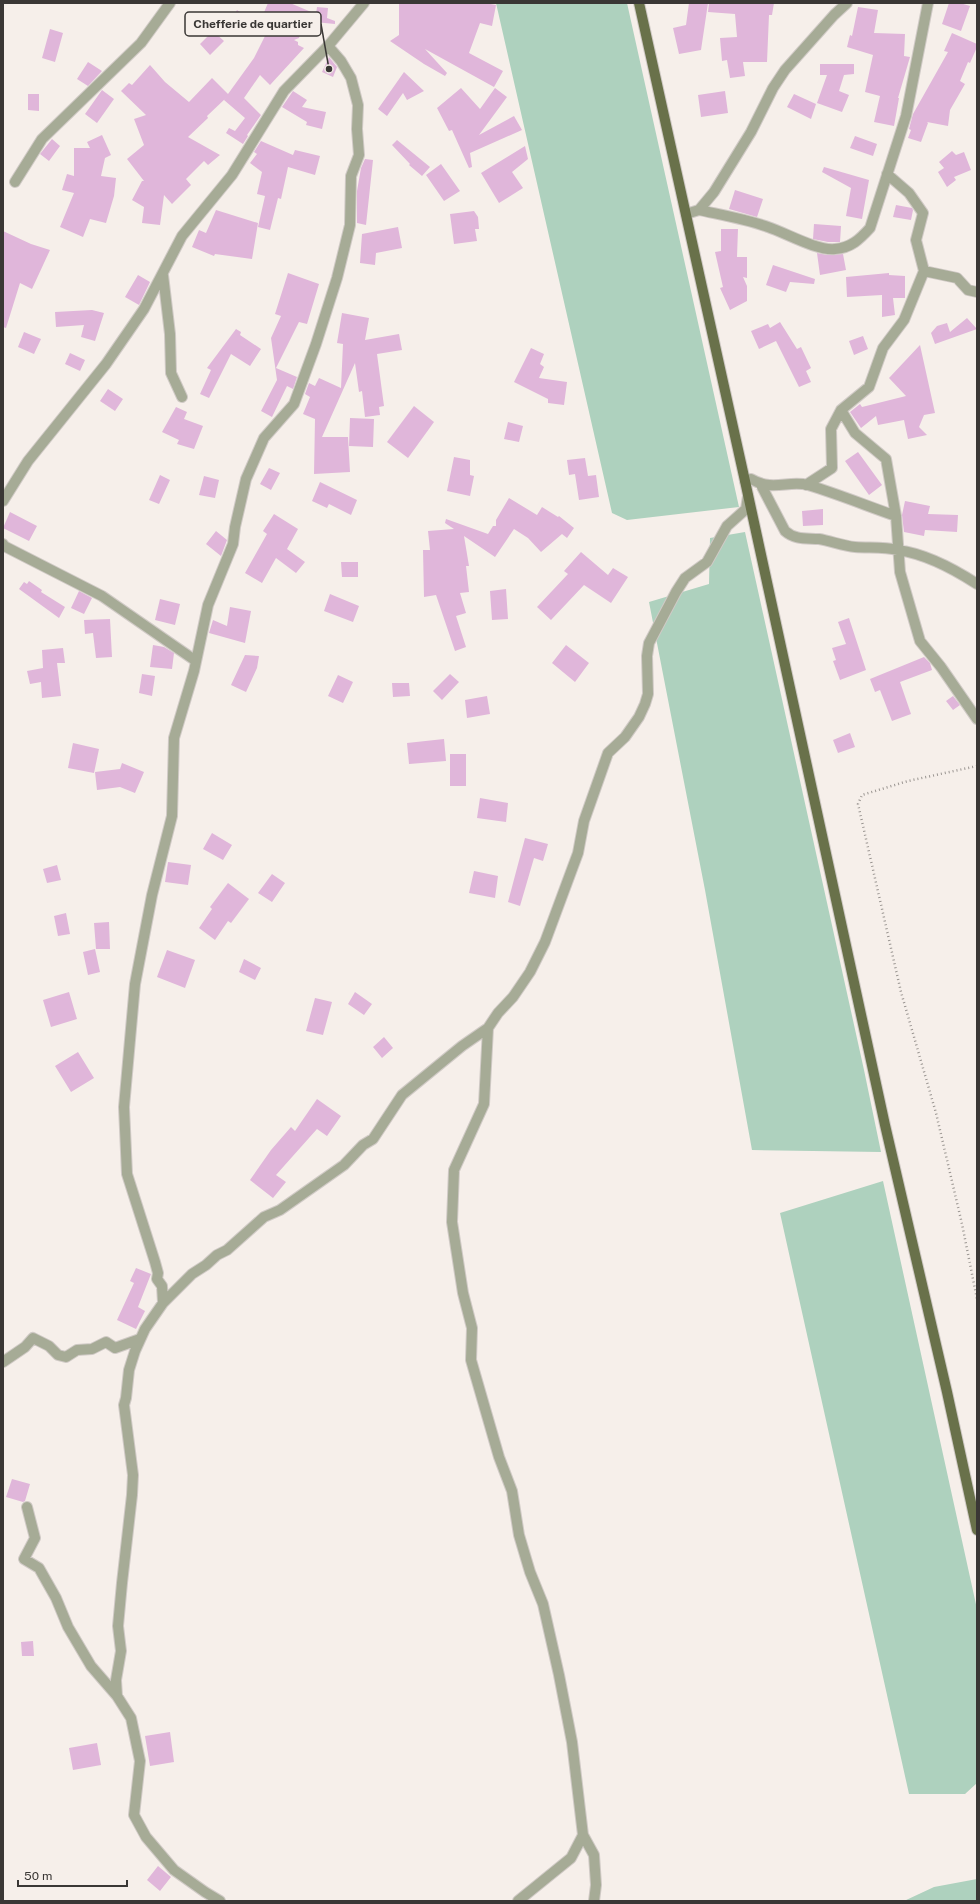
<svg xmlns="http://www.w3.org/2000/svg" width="980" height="1904" font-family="'Public Sans',sans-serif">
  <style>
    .green { fill: #aed1be }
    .building { fill: #e0b6da }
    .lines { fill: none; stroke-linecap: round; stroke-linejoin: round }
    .minor-casing { stroke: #d0cac6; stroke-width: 12 }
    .major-casing { stroke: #d0cac6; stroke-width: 12 }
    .path { stroke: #9b9692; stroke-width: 2.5; stroke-dasharray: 1 3; stroke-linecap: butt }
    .minor { stroke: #a6ab96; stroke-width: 10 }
    .major { stroke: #69714a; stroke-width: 10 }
    .leader { fill: none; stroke: #3a3735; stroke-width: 1.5 }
    .callout-dot { fill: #3a3735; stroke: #f6efea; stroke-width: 1.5 }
    .callout { fill: #f6efea; stroke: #3a3735; stroke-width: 1.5 }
    .callout-label { font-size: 12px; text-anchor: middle; font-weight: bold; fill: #3a3735 }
  </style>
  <rect width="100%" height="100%" fill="#f6efea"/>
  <!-- green -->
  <path class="green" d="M496 3H627L739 507 627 520 612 513Z
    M745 532 864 1070 881 1152 752 1150 705 890 649 602 709 584 710 538Z
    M883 1181 977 1609V1783L965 1794H909L780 1213Z
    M977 1879V1901H904L934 1887Z"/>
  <!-- building -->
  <path class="building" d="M268 3H290L316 14 317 7 328 8 327 18 335 21V24L304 21 299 38 294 40 298 42V45L304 48 270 85 260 75 244 98 261 115 247 135 248 136 243 144 226 133 229 128 235 131 245 118 224 100 226 98 207 116 208 118 188 137 220 155 208 165 204 161 186 179 191 185 172 204 164 195 160 225 142 223 144 207 132 200 142 181H144L127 159 144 145 134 119 146 115 121 91 129 83 132 85 150 65 165 82 189 102 212 78 228 94 254 58 272 22 262 17Z
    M399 3H485L496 5 492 26 480 23 469 53 503 71 494 87 425 49 447 73 445 76 424 64 390 41 399 35Z
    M689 3H708L701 50 679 54 673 28 686 25Z
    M709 3H774L772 15H769L767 62H743L745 76 730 78 727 60 722 61 720 38 737 37 735 14 708 12Z
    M949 3H960L970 6 961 31 942 24Z
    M858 7 878 10 874 33 905 34 904 56 910 57 898 98H899L894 126 874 122 880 96 865 92 873 55 847 47 850 35 852 36Z
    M237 10 247 17 235 36 225 30Z
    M50 29 63 33 55 62 42 58Z
    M213 31 224 41 210 55 200 44Z
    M952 33 977 44V47L970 63 968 62 960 81 965 84 950 110 948 126 927 122 928 123 921 142 908 138 911 130 909 129 913 114 948 52 944 51Z
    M329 57 337 67 333 77 322 72Z
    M88 62 102 71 88 86 77 79Z
    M820 64H854V74L844 75 839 91 849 95 842 112 817 103 827 75H820Z
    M404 72 424 91 407 100 403 93 387 116 378 109Z
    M461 88 480 109 495 88 507 97 479 135 514 116 522 130 470 153 472 167 469 168 452 130 449 131 437 108Z
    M102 90 114 99 97 123 85 114Z
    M293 91 307 100 302 107 326 112 322 129 306 125 307 122 282 107Z
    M725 91 728 113 701 117 698 95Z
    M28 94H39V111L28 110Z
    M794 94 816 104 811 119 787 107Z
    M102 135 111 155 105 158 101 176 116 178 114 196 106 223 90 219 83 237 60 227 74 193 62 190 67 174 74 176V148H90L87 142Z
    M855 136 877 144 873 156 850 148Z
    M52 139 60 146 49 161 40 154Z
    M397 140 430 167 422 176 409 165 410 164 392 145Z
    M261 141 293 155 295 150 320 156 315 175 288 167 281 199 278 198 270 230 258 227 265 196 257 194 262 172 250 163 257 154 254 152Z
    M525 146 528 159 512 172 523 188 499 203 481 173Z
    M952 151 956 155 964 152 971 170 954 177 956 180 947 187 938 172 944 168 939 162Z
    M365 159 373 160 366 225 357 223V191L361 168Z
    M441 164 460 191 444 201 426 175Z
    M824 167 869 180 862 219 846 216 851 188 822 172Z
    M735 190 763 199 757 217 729 209Z
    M896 205 912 208 913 210 911 220 893 217Z
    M216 210 258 223 252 259 215 254 214 256 192 247 199 230 206 233Z
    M474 211 478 217 479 229H475L477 241 454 244 450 214Z
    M814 224 841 226 840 242H828L813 239Z
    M398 227 402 248 376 253 375 265 360 263 362 234Z
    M721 229H738L737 257H747V278L743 277 747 286V301L730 310 720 288 723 287 715 252 721 251Z
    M3 231 31 244 50 250 32 289 20 283 6 328 3 327Z
    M817 253 827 255 843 254 846 270 820 275Z
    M773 265 815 279 814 284 790 282 786 292 766 285Z
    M288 273 319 284 307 324 299 322 276 368 297 377 293 389 287 386 272 417 261 411 277 380 271 338 281 316 275 314Z
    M889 273V275L905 276V298H893L895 315 882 317V295L847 297 846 277Z
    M138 275 150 282 139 305 125 297Z
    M92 310 104 313 95 341 81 337 84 325 56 327 55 312Z
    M342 313 369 318 365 340 399 334 402 350 377 354 384 406 379 407 380 415 365 417 362 391 359 392 355 363 322 437H348L350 472 314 474 315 419 303 414 310 397 305 394 309 383 315 386 319 378 341 388 343 344 337 343Z
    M967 318 977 329 935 344 931 333 937 326 947 323 950 332Z
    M780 322 797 349 801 347 811 368 806 371 811 382 799 387 776 341 759 349 751 331 768 324 770 328Z
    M236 329 241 332 240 335 261 349 250 366 231 354 209 398 200 394 211 370 207 368Z
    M24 332 41 339 34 354 18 347Z
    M863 336 868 349 854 355 849 341Z
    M920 345 935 413 924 415 919 427 927 435 908 439 904 420 878 425 876 416 861 428 850 412 860 404 862 407 906 396 889 378Z
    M531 348 544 354 540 364 544 367 539 378 567 382 564 405 548 403V399L514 382Z
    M70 353 85 360 80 371 65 364Z
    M108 389 123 399 115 411 100 401Z
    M414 406 434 422 408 458 387 442Z
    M176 407 187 412 184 419 203 426 194 449 177 444 179 440 162 432Z
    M350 418 374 419 373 447 349 446Z
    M508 422 523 426 519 442 504 439Z
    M858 452 882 485 869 495 845 461Z
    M454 457 470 460V475L474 476 470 496 447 491Z
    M585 458 588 476 596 475 599 497 579 500 575 474 569 475 567 460Z
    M269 468 280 473 271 490 260 484Z
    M160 475 170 480 159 504 149 500Z
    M204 476 219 480 215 498 199 495Z
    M320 482 357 500 351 515 329 504 327 508 312 501Z
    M509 498 537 515 542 507 558 517 559 516 574 528 567 538 562 534 541 552 528 538 514 529 495 557 464 536 469 566H466L469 592 460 593 466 613 456 616 466 647 455 651 436 595 424 597 423 550H430L428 531 454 529 445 523 446 519 488 534 493 526H496V520Z
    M905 501 930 506 928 514 958 515 957 532 925 530 924 536 904 532 902 515Z
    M823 509V525L803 526 802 511Z
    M10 512 37 526 29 541 3 528Z
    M274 514 298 529 287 549 305 562 296 573 276 558 262 583 245 573 267 534 263 531Z
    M216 531 227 540 221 556 206 544Z
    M581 552 608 575 613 568 628 577 611 603 584 585 551 620 537 607 568 574 564 571Z
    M341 562H358V577H342Z
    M29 581 42 590 41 592 65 607 59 618 19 589 24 582 27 584Z
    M506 589 508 619 492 620 490 591Z
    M79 591 92 598 84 614 71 608Z
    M330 594 359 606 353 622 324 611Z
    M160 599 180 604 175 625 155 620Z
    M230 607 251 611 245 643 209 633 213 620 227 626Z
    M849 618 866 670 840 680 833 661 836 660 832 648 846 644 838 622Z
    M110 619 112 657 96 658 93 633 85 634 84 620Z
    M153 645 164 647 174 653 172 669 150 667Z
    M566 645 589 663 575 682 552 663Z
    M63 648 65 663H57L61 696 42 698 41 682 30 684 27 671 43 668 42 650Z
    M245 655 259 656 257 668 246 692 231 685Z
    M924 657 930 663 932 670 900 682 911 714 892 721 880 690 875 692 870 679Z
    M142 674 155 676 152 696 139 693Z
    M450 674 459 682 442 700 433 691Z
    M338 675 353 682 343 703 328 696Z
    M392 683H409L410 696 393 697Z
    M487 696 490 714 467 718 465 700Z
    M953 696 960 705 953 710 946 701Z
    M850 733 855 747 838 753 833 740Z
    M444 739 446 761 409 764 407 743Z
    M73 743 99 749 94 773 68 768Z
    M450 754H466V786H450Z
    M122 763 144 772 135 793 120 787 97 790 95 772 120 769Z
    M480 798 508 803 506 822 477 818Z
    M212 833 232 845 223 860 203 849Z
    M525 838 548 844 543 861 534 858 520 906 508 902Z
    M168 862 191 865 188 885 165 882Z
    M57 865 61 880 47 883 43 869Z
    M474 871 498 876 495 898 469 893Z
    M272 874 285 883 272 902 258 893Z
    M228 883 249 899 231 923 228 921 215 940 199 928 212 909 210 907Z
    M66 913 70 934 58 936 54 916Z
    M109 922 110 949H96L94 923Z
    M95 949 100 972 88 975 83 952Z
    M167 950 195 960 185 988 157 977Z
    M244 959 261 968 255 980 239 972Z
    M69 992 77 1019 51 1027 43 1000Z
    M355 992 372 1004 364 1015 348 1004Z
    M315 998 332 1002 323 1035 306 1031Z
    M384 1037 393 1048 382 1058 373 1047Z
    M78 1052 94 1078 71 1092 55 1066Z
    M317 1099 341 1116 327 1136 317 1129 276 1175 286 1182 273 1198 250 1180 271 1150 291 1127 295 1131Z
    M136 1268 151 1274 138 1307 145 1311 136 1329 117 1320 134 1283 130 1281Z
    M12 1479 30 1484 25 1501 23 1502 6 1497Z
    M33 1641 34 1656H22L21 1642Z
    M170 1732 174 1762 150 1766 145 1736Z
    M97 1743 101 1765 73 1770 69 1748Z
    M158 1866 171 1877 160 1891 147 1880Z"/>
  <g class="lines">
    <defs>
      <path id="minor" d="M887 174 909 193 923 213 916 240 924 271 957 278 968 290 977 292
        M15 182 42 139 141 43 170 3
        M699 210C722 215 746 219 768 227 786 233 817 251 835 249 851 248 860 239 870 228L906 116 928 3
        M686 214 699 210 714 192 751 132 773 88 785 70 834 15 847 3
        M163 275 170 334 171 373 182 397
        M841 410 855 433 886 459 896 516 900 572 920 641 941 667 977 719
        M745 481 751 479C773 492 788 480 808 485 838 494 867 506 896 516
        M761 485 785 531C795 540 806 538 819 539 831 541 843 546 855 547 870 548 884 547 898 550 926 554 954 569 977 584
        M806 485 832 468 831 429 841 410 869 387 883 348 904 320 924 271
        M3 501 28 461 106 364 144 309 182 236 232 175 284 91 328 46 364 3
        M3 544 4 546 102 596 196 661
        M488 1028 484 1104 454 1170 452 1222 463 1293 472 1328 471 1360 499 1457 512 1491 519 1535 530 1572 543 1604 559 1675 572 1742 583 1835 571 1858 518 1901
        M163 1303 192 1274 206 1265 217 1255 227 1250 264 1217 280 1210 344 1165 363 1145 373 1139 402 1095 462 1046 488 1028 498 1013 513 997 530 972 545 942 578 853 584 821 608 753 625 737 639 717 645 704 648 694 647 656 649 643 676 592 685 578 707 562 727 526 746 509 748 496
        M3 1362 25 1347 33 1338 49 1346 58 1355 66 1357 77 1350 92 1349 106 1342 115 1348 140 1339
        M27 1507 35 1538 24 1559 39 1568 56 1598 68 1627 91 1666 117 1696
        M583 1835 594 1855 596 1885 594 1901
        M220 1901 205 1892 174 1870 146 1837 134 1815 140 1761 131 1718 117 1696 116 1680 121 1651 118 1626 122 1583 132 1495 133 1475 124 1405 126 1398 129 1370 135 1351 145 1329 163 1303 162 1286 157 1279 158 1273 155 1262 127 1174 124 1107 135 984 152 895 172 816 174 738 194 671 208 605 233 544 235 527 246 479 264 438 294 404 316 344 337 278 350 225 351 176 359 155 357 129 358 105 351 78 341 61 328 46"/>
      <path id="major" d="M639 3 745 481 885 1125 947 1392 977 1530"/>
    </defs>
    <!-- minor casing -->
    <use href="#minor" class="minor-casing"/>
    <!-- major casing -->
    <use href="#major" class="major-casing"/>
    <!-- path -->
    <path class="path" d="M977 766 908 781 862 795 858 804 901 992 936 1113 962 1224 977 1299"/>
    <!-- minor -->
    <use href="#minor" class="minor"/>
    <!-- major -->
    <use href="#major" class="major"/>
  </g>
  <!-- callouts -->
  <path class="leader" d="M329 69L321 24"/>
  <circle class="callout-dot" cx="329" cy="69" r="4"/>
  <rect class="callout" x="185" y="12" width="136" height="24" rx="4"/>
  <g class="callout-label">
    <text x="253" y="28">Chefferie de quartier</text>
  </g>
  <!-- border -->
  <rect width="980" height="1904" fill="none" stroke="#3a3735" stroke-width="8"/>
  <!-- scale -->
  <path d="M18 1880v6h109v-6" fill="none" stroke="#3a3735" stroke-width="2"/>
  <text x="24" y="1880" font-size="12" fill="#3a3735" stroke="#f6efea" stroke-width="3" paint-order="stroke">50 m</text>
</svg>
